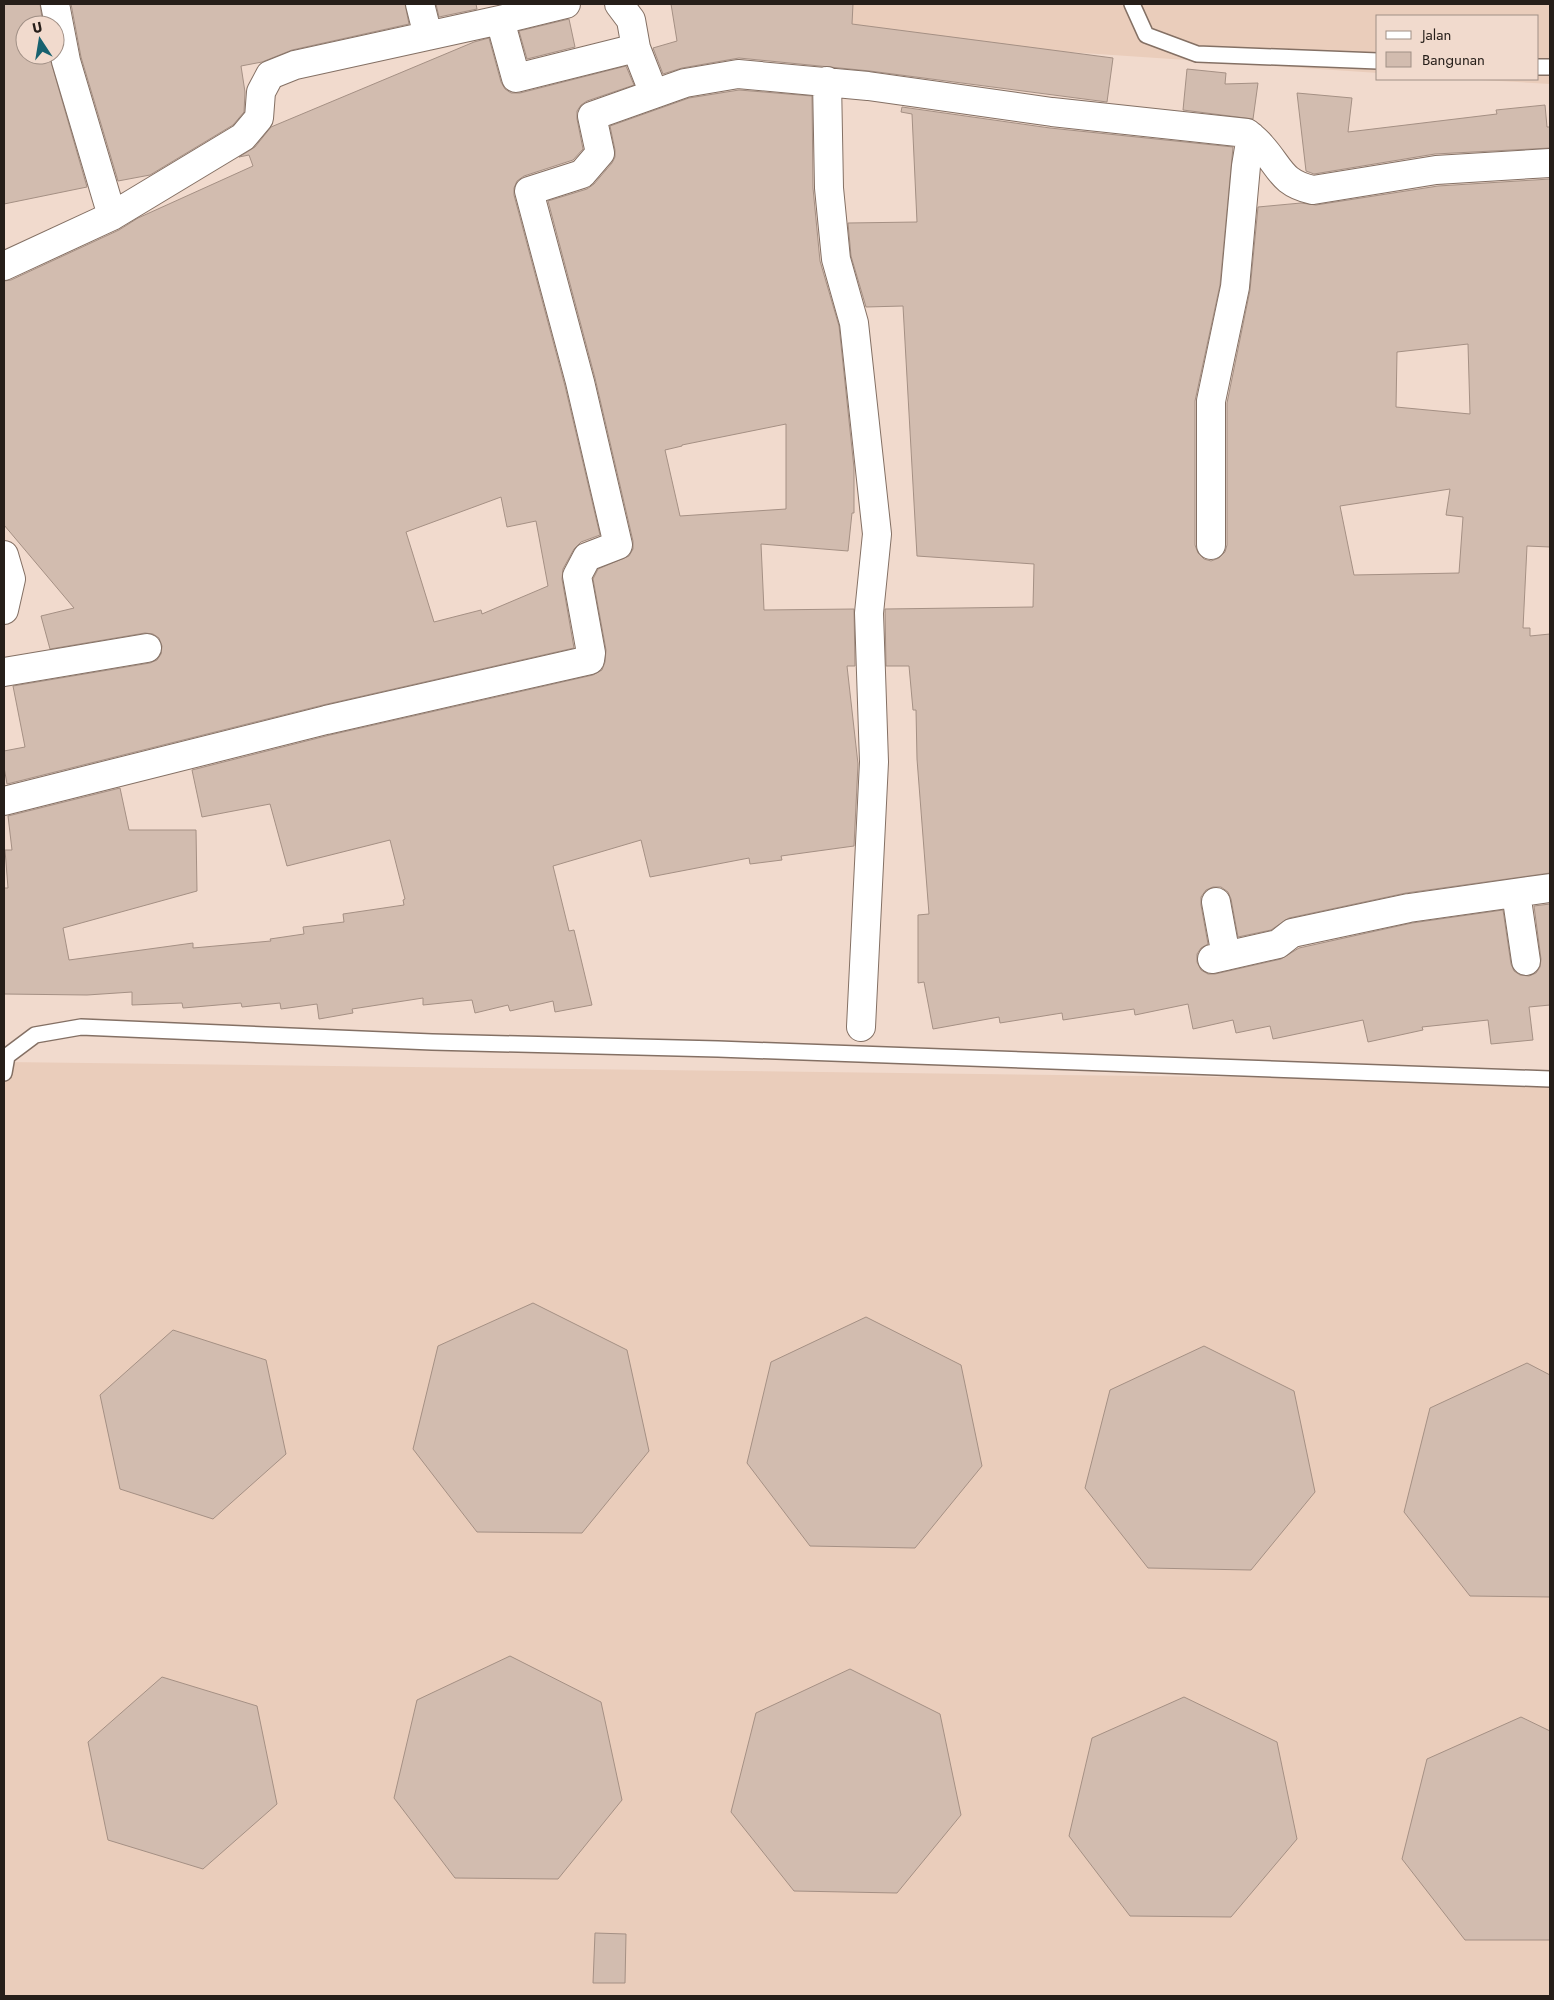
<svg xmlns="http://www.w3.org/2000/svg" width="1554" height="2000" font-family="Jost,sans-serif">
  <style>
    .built { fill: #eacdbb }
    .building { fill: #d2bcaf; stroke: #a59084; fill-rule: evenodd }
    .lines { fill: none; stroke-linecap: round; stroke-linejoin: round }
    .lane-casing { stroke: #847064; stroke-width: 18 }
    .street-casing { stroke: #847064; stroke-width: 30 }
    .lane { stroke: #fff; stroke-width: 15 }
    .street { stroke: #fff; stroke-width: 28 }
  </style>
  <rect width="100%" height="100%" fill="#f1dacd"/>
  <!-- built -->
  <path class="built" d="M752 4H1550V84L1464 79H1538V16H1378V73L760 31Z
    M4 1062 1550 1081V1996H4Z"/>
  <!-- building -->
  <path class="building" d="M4 4H40L43 25H25V55H49L87 187 4 204Z
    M71 4H405L409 24 292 50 262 62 241 66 245 92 244 112 233 125 150 175 118 181 81 57Z
    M436 4H476L477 9 439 17Z
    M671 4H853L852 24 1113 58 1107 102 870 71 739 58 682 68 663 74 653 48 677 41Z
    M569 19 575 47 527 59 519 31Z
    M489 38 501 82 505 89 511 93H520L626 66 634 85 587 101 581 105 577 111V119L583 149 573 160 524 176 517 181 514 188V195L565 386 600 535 581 542 574 549 563 569 562 579 574 648 323 705 7 784 4 767V751L25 747 13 686 150 663 157 660 161 654 162 646 159 638 153 634 145 633 50 649 41 616 74 608 4 525V281L11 280 119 230 138 218 253 166 249 155 239 157 255 147 271 127 474 42ZM501 497 507 527 536 521 548 586 482 614 481 610 434 622 406 532Z
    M1187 69 1226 73 1225 84 1258 83 1253 119 1183 110Z
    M739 90 812 96 813 188 820 261 839 326 854 468V513H852L848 551 761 544 764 610 854 609 855 666H847L858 764 854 846 781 856 782 860 750 864 749 858 650 877 641 840 553 866 569 931 574 930 592 1005 555 1012 553 1001 510 1011 508 1005 475 1013 472 1000 423 1005V998L352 1009 353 1013 319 1019 317 1004 281 1009 280 1003 242 1007 241 1003 183 1008 182 1003 132 1005V992L87 995 4 994V888H8L5 850H12L8 816 120 788 129 830H196L197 891 63 928 69 960 193 943V948L271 941 270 939 304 934 303 927 344 922 343 914 404 905 403 900 405 899 390 840 287 866 270 804 202 817 192 770 330 735 593 675 602 670 605 662 606 650 593 579 598 569 629 556 633 549V541L595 378 548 201 587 189 594 184 612 163 615 157V150L610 126 689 98ZM786 424V509L680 516 665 450 682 446V445Z
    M1297 93 1352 98 1348 132 1497 114 1496 110 1545 105 1547 127H1550V148L1435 154 1314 174 1306 171Z
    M902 107 1050 128 1233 147 1220 285 1195 401V545L1198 553 1204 559 1211 561 1219 558 1225 552 1227 545V403L1250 290 1258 207 1301 203 1316 205 1438 186 1550 179V547L1527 546 1523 628H1530V636L1550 634V873L1406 893 1289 918 1271 930 1238 937 1231 899 1228 892 1221 887H1213L1206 890 1201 897V905L1208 944 1201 948 1197 954V962L1201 970 1208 974H1215L1281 959 1299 948 1412 923 1503 910 1511 964 1514 971 1520 975 1529 976 1536 973 1540 967 1541 959 1534 906 1550 904V1005L1529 1007 1533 1040 1491 1044 1488 1020 1422 1027 1423 1030 1368 1042 1363 1020 1273 1039 1270 1026 1236 1033 1233 1020 1193 1029 1188 1004 1135 1015 1134 1009 1063 1020 1062 1013 1000 1023 999 1017 933 1029 924 982 918 983V915L929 914 917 759 916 710H913L909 666H886L885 609 1033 607 1034 564 917 556 903 306 866 307 851 256 848 223 917 222 912 114 901 112ZM1468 344 1470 414 1396 407 1397 352ZM1450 489 1446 515 1463 517 1459 573 1354 575 1340 506Z
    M533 1303 627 1350 649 1451 582 1533 477 1532 413 1449 438 1346Z
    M866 1317 961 1365 982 1466 915 1548 810 1546 747 1463 771 1362Z
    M173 1330 266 1360 286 1454 213 1519 120 1489 100 1395Z
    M1204 1346 1294 1391 1315 1492 1251 1570 1148 1568 1085 1488 1110 1390Z
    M1527 1363 1550 1375V1597L1470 1596 1404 1512 1430 1408Z
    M510 1656 601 1702 622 1800 558 1879 455 1878 394 1798 417 1700Z
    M850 1669 940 1714 961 1815 897 1893 794 1891 731 1812 756 1713Z
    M162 1677 257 1706 277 1804 203 1869 108 1840 88 1742Z
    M1184 1697 1277 1742 1297 1839 1231 1917 1130 1916 1069 1836 1092 1738Z
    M1521 1717 1550 1731V1940H1465L1402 1859 1427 1759Z
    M595 1933 626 1934 625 1983H593Z"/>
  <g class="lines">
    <defs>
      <path id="lane" d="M1132 4 1146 35 1197 54 1378 61
        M1538 67H1550
        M4 1073 7 1056 35 1035 81 1027 432 1042 718 1049 1550 1079"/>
      <path id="street" d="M55 4 66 61 112 216
        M420 4 428 36
        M619 4 631 20 636 48 654 94 685 83 738 74 868 86 1052 112 1247 133C1252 137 1257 141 1261 146 1281 168 1281 183 1313 190L1436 170 1550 163
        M500 20 516 78 636 48
        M827 81 829 188 836 259 854 323 877 534 869 613 874 762 861 1027
        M4 266 112 216 243 137 259 118 261 92 270 75 295 65 500 20 566 4
        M1211 545V401L1235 287 1246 166 1251 136
        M4 555 11 579 4 610
        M4 672 147 648
        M4 801 326 720 590 660 591 653 577 576 587 557 618 545 580 382 529 191 582 174 600 153 592 116 654 94
        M1516 893 1526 961
        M1216 902 1226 956
        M1212 959 1278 944 1292 933 1409 908 1550 888"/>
    </defs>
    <!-- lane casing -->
    <use href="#lane" class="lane-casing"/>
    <!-- street casing -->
    <use href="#street" class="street-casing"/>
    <!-- lane -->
    <use href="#lane" class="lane"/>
    <!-- street -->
    <use href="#street" class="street"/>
  </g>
  <!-- border -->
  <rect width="1554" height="2000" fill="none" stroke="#261e19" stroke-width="10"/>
  <!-- legend -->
  <rect x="1376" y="15" width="162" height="65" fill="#f1dacd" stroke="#a08f85"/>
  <rect x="1386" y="31" width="25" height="8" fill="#ffffff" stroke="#a08f85"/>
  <text x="1422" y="40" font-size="15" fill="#261e19">Jalan</text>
  <rect x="1386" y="52" width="25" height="15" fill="#d2bcaf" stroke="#a08f85"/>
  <text x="1422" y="65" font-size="15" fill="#261e19">Bangunan</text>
  <!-- north arrow -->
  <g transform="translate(40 40) rotate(348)"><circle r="24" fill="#f1dacd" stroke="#a08f85"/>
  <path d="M0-4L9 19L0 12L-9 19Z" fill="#17616f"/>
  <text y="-8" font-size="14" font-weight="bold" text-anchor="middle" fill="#261e19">U</text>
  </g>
</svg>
